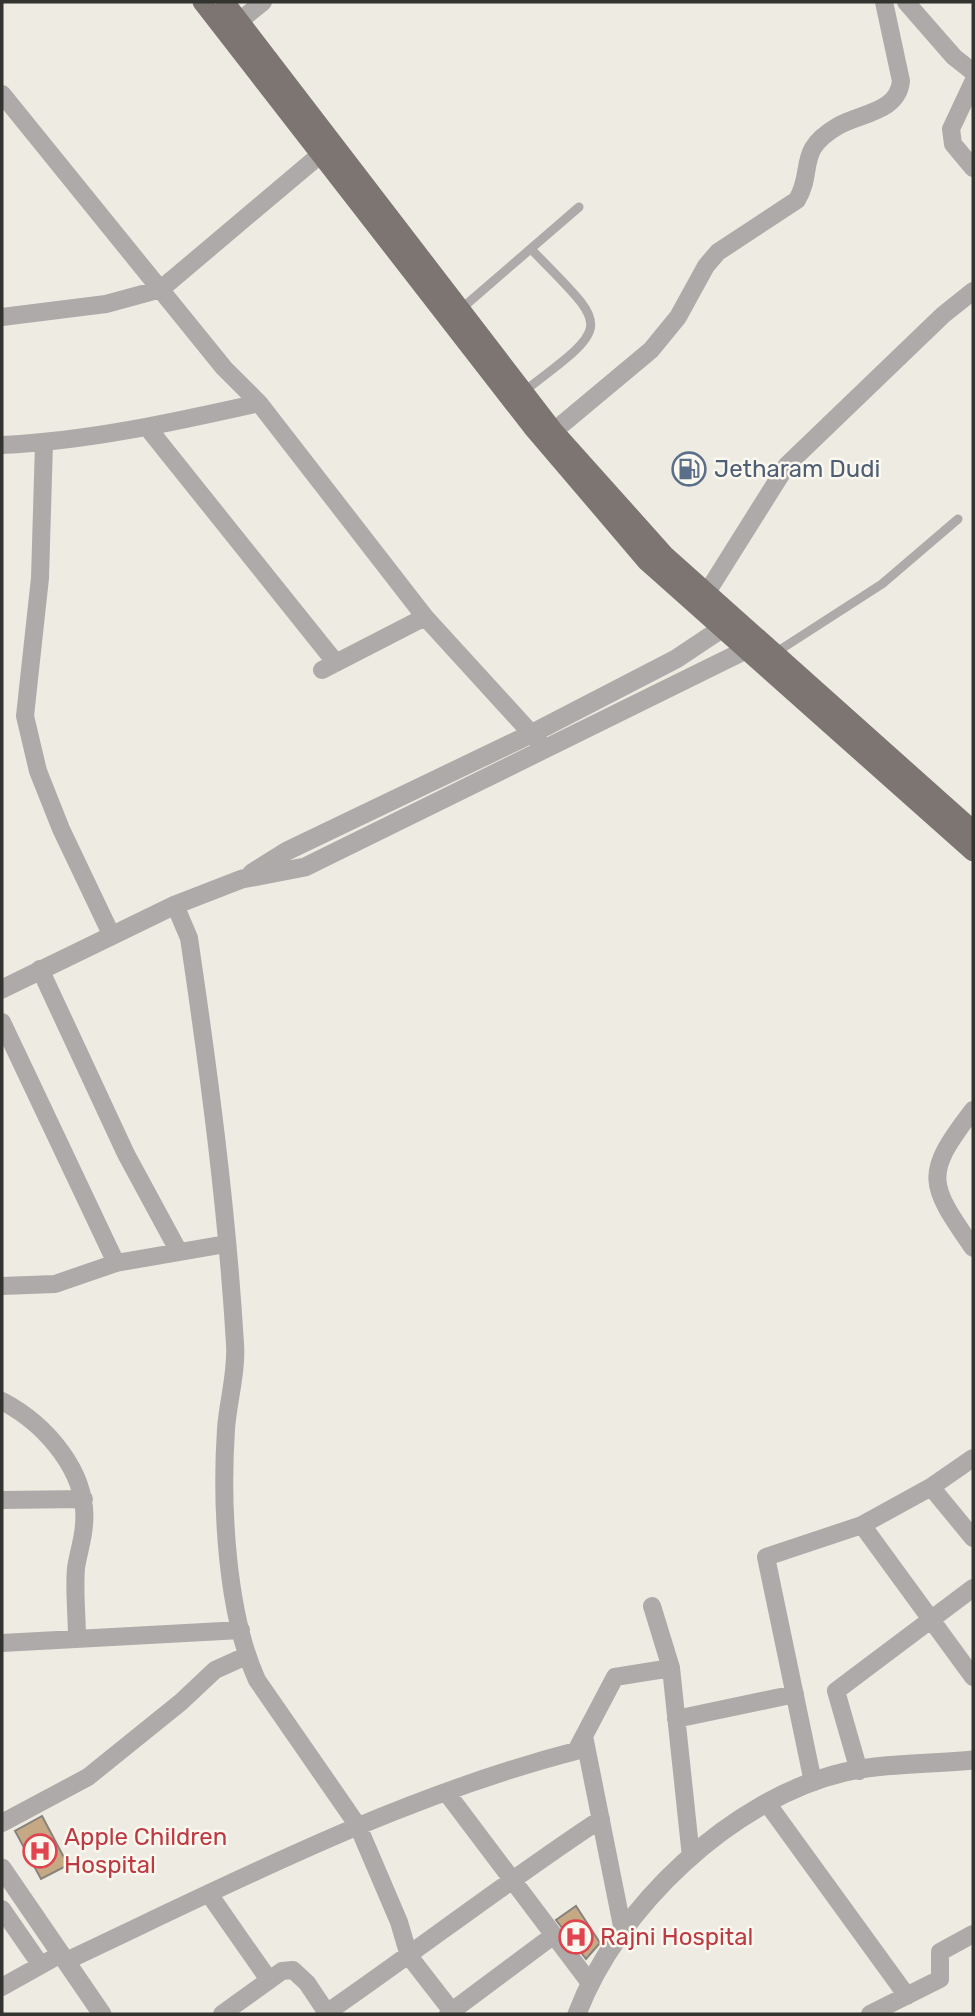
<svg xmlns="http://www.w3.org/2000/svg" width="975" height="2016" font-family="Rubik,sans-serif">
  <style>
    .building { fill: #c5a984; stroke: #88827c; stroke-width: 2 }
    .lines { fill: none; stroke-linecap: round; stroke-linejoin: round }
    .service { stroke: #aeaaa9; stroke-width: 9 }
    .minor { stroke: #aeaaa9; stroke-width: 18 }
    .tertiary { stroke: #aeaaa9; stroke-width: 19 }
    .primary { stroke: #7c7572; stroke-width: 19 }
    .labels { text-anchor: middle; stroke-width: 5; stroke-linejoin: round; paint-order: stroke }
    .service-label { font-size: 24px; fill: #4e5e75; stroke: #faf8ef; text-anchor: start }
    .health-label { font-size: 24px; fill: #be3a42; stroke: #faf8ef; text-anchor: start }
  </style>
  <rect width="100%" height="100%" fill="#edebe2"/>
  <!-- building -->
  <path class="building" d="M42 1816 68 1865 41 1879 15 1831Z
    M576 1906 600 1943 586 1959 556 1920Z"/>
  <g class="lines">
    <!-- service -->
    <path class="service" d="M461 309 579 207
      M523 392C615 322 609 330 531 249
      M775 653 882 584 958 519"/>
    <!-- minor -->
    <path class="minor" d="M906 2 954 57 973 72
      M228 30 263 2
      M973 82 951 129 953 144 973 168
      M2 94 224 368 259 403 425 617 540 743
      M2 317 106 304 161 289 321 154
      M147 427 336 663
      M554 431 651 350 678 317 706 266 718 252 797 200C815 169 795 151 838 126 861 113 898 112 901 81L884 2
      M44 443 40 578 25 716 38 771 61 829 111 934
      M2 445C88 441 174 422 259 403
      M706 594 787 465 943 315 973 291
      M322 670 425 617
      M175 905 189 938C209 1073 227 1209 235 1344 237 1372 228 1401 226 1429 221 1504 226 1612 257 1680L358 1826 399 1922 409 1956 454 2014
      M40 969 126 1154 179 1252
      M2 1022 116 1263
      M973 1110C923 1175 928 1183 973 1248
      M2 1286 55 1284 116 1263 226 1244
      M2 1401C46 1424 89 1473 84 1525 83 1540 78 1554 76 1568 74 1591 77 1616 77 1639
      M931 1487 973 1538
      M2 1500 84 1499
      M862 1525 931 1487 973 1458
      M652 1606 671 1668
      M2 1643 241 1630
      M676 1719 795 1694
      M584 1736 623 1931
      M859 1771 836 1691 973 1588
      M813 1782 766 1557 862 1525 973 1677
      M446 1792 590 1983
      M767 1803 907 1996
      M2 1823 88 1777 181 1702 215 1670 246 1656
      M209 1894 269 1980
      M2 1909 40 1964
      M66 1961C232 1883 398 1797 576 1751L615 1677 671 1668 691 1857
      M2 1987 61 1954
      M222 2014 282 1971 293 1970 307 1983 327 2013
      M325 2014C418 1950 507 1881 601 1819
      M448 2014 554 1935
      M870 2014 940 1979V1952L973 1934"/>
    <!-- tertiary -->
    <path class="tertiary" d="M252 873 287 851 531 734 676 659 733 621
      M2 989 175 905 242 879 305 867 760 643
      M2 1868 102 2014
      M577 2014C617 1907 733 1798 845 1772 886 1763 932 1764 973 1760"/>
    <!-- primary -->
    <path class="primary" d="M202 2 532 427 647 562 973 852
      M225 2 554 431 665 555 973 830"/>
  </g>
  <!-- icons -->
  <defs>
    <symbol id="fuel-ring" viewBox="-11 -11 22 22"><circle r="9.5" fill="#faf8ef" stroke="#5c6f8a" stroke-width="1.5"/><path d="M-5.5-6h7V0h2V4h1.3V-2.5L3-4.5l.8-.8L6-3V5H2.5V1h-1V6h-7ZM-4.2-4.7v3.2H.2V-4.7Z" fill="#5c6f8a"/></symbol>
    <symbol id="hospital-ring" viewBox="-11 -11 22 22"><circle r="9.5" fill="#faf8ef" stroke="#e0444e" stroke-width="1.5"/><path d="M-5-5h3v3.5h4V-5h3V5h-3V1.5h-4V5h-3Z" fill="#e0444e"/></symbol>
  </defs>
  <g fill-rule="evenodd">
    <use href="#fuel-ring" x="670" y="450" width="38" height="38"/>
    <use href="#hospital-ring" x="21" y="1832" width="38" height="38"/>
    <use href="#hospital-ring" x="557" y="1918" width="38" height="38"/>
  </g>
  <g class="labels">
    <!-- service labels -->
    <g class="service-label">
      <text x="714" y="477">Jetharam Dudi</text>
    </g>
    <!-- health labels -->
    <g class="health-label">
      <text x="64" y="1845">Apple Children<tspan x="64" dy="28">Hospital</tspan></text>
      <text x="600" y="1945">Rajni Hospital</text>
    </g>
  </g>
  <!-- border -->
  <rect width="975" height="2016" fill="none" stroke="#33332f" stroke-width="7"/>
</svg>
